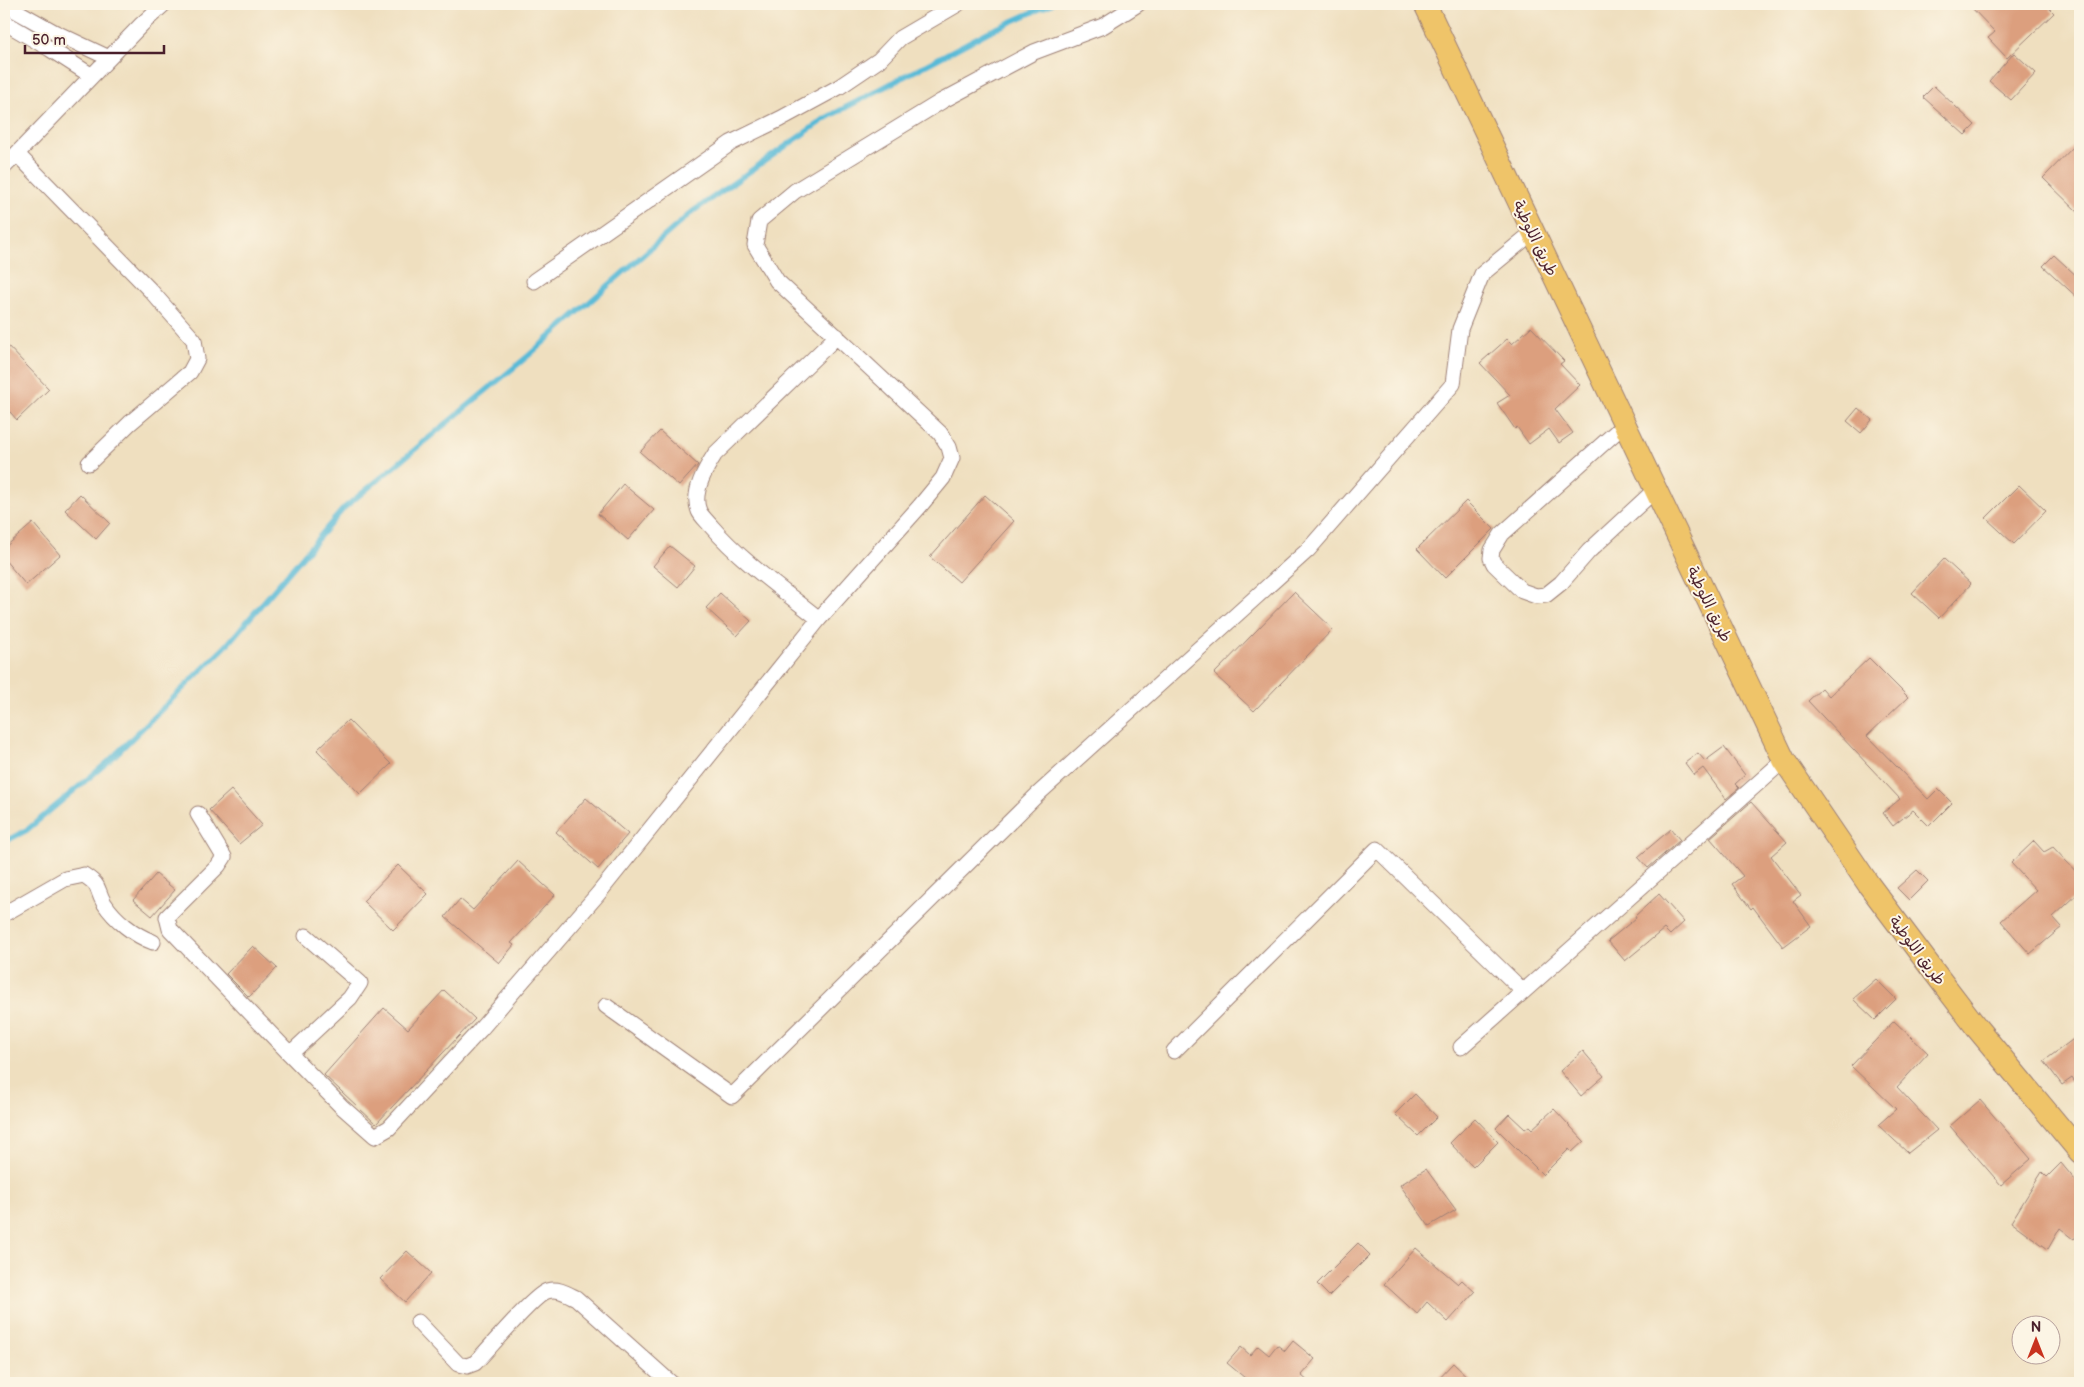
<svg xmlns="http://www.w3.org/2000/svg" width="2084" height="1387" font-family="'Balsamiq Sans','Playpen Sans Arabic',sans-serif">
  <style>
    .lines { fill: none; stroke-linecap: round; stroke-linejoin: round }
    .stream { stroke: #58bad7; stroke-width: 5.5 }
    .building { fill: #dc9f7e }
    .minor-casing { stroke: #9c7f75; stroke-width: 17 }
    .primary-casing { stroke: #9c7f75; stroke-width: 24 }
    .minor { stroke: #fff; stroke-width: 15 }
    .primary { stroke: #efc469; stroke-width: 22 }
    .labels { text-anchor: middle; stroke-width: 4; stroke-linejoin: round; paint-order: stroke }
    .street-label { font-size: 16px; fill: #4a1f2b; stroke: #fcf5e5 }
  </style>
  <rect width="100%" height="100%" fill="#fcf5e5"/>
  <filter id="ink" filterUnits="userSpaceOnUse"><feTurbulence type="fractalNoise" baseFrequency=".02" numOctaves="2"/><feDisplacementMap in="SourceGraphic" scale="10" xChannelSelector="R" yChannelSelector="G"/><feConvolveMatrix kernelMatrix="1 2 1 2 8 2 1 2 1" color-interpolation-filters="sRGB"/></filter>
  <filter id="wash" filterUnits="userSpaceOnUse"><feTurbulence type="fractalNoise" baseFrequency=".0096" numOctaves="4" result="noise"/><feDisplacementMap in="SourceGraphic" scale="20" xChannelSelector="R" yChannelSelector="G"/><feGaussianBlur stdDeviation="1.12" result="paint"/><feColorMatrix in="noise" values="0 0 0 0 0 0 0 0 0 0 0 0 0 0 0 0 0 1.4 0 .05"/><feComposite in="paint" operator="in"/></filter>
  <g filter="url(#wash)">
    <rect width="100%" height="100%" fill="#efdfbf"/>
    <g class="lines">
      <!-- stream -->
      <path class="stream" d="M4 842 27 830 109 761 225 647 344 508 528 356 692 212 826 118 988 32 1051 4"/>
    </g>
    <g id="blocks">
      <!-- building -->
      <path class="building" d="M1968 4H2045L2054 13 2007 58 1988 38 1995 32Z
        M2014 53 2036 73 2011 100 1989 81Z
        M1934 86 1975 125 1965 135 1923 97Z
        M2080 140V214L2043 178Z
        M2054 255 2080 279V300L2043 266Z
        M1531 327 1564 361 1560 364 1580 385 1555 409 1573 433 1559 443 1549 429 1529 444 1517 427 1515 429 1497 403 1510 395 1480 363 1507 339 1512 344Z
        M4 342 49 389 17 420 4 405Z
        M1858 408 1872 420 1861 433 1847 421Z
        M660 431 698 465 679 486 640 452Z
        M623 484 654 510 628 540 598 514Z
        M2019 485 2046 511 2014 544 1986 518Z
        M80 494 110 523 96 539 65 510Z
        M985 495 1014 521 959 582 930 557Z
        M1466 501 1494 529 1445 578 1417 549Z
        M33 523 60 555 26 585 4 559V548Z
        M670 546 695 566 678 587 653 566Z
        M1944 559 1971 584 1939 618 1912 593Z
        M1294 592 1333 629 1254 711 1214 674Z
        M720 593 751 621 737 636 706 608Z
        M1869 658 1908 697 1867 736 1928 799 1938 789 1952 803 1929 826 1913 810 1893 826 1883 813 1900 799 1808 701 1822 688 1829 696Z
        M348 720 391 764 360 794 317 750Z
        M1724 747 1745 775 1735 784 1739 788 1726 799 1703 768 1694 775 1685 763 1698 753 1705 761Z
        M231 790 262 825 239 844 209 810Z
        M586 798 628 834 598 869 556 832Z
        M1751 802 1787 842 1771 856 1801 895 1793 901 1811 926 1783 947 1753 907 1751 909 1732 884 1743 876 1710 838Z
        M1671 829 1680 840 1648 868 1638 857Z
        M2034 841 2044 852 2053 847 2080 876V892L2053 917 2062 927 2030 954 2001 921 2036 890 2011 863Z
        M518 861 555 895 511 943 514 945 499 963 445 917 460 899 473 910Z
        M398 865 428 894 393 930 363 901Z
        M1917 870 1928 881 1909 900 1897 888Z
        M156 874 175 890 152 916 133 900Z
        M1659 894 1684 922 1670 935 1664 929 1625 961 1608 941 1636 918 1635 916Z
        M253 946 277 968 249 997 226 974Z
        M1876 979 1896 999 1875 1020 1853 999Z
        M444 990 475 1019 376 1124 324 1075 384 1008 408 1029Z
        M1894 1021 1928 1053 1897 1087 1937 1130 1908 1153 1878 1125 1896 1109 1851 1066Z
        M2080 1034V1090L2072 1078 2062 1085 2044 1061Z
        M1583 1051 1604 1076 1581 1096 1560 1071Z
        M1415 1094 1437 1117 1418 1136 1395 1114Z
        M1980 1100 2031 1159 2001 1185 1950 1126Z
        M1554 1109 1584 1141 1572 1152 1569 1149 1543 1175 1496 1128 1509 1114 1525 1129 1529 1126 1532 1129Z
        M1475 1118 1498 1142 1473 1167 1450 1143Z
        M2061 1163 2080 1186V1232L2074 1239 2060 1228 2048 1249 2011 1222 2042 1172 2047 1177Z
        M1426 1169 1456 1210 1429 1226 1400 1185Z
        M1358 1243 1370 1255 1329 1296 1317 1284Z
        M1416 1248 1458 1284 1462 1280 1475 1292 1448 1322 1427 1302 1417 1314 1384 1284Z
        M407 1251 431 1273 405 1302 380 1279Z
        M1293 1341 1315 1359 1301 1375 1310 1383H1251L1227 1363 1241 1347 1250 1355 1258 1346 1269 1355 1277 1345 1285 1351Z
        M1453 1363 1474 1383H1434Z"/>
    </g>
  </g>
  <g filter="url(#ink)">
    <use href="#blocks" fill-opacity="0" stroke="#9c7f75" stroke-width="1"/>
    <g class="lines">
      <defs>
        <path id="minor" d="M4 4 54 32 109 58
          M4 22 50 49 92 76
          M17 154 151 291 194 340 197 359 190 372 130 423 89 463
          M4 167 142 24 164 4
          M534 281 731 143 780 119 839 87 879 60 900 38 958 4
          M1625 424 1502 534 1492 550 1491 558 1494 564 1522 591 1536 596 1546 595 1561 583 1589 551 1655 490
          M819 619C783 590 742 562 711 526 708 522 701 516 699 511 691 493 706 468 715 454L837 336
          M198 814 224 857 218 866 167 917 170 929 290 1054
          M4 914 65 879 84 875C102 887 95 887 104 903 115 920 134 935 153 942
          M306 936 360 983 350 998 290 1054 341 1106 375 1136 389 1128 480 1030 598 894 819 619 920 506 943 478 952 458 949 447 940 433 777 281 755 245 759 221 795 191 942 101 1034 52 1103 26 1138 4
          M606 1006 732 1096 1038 794 1308 550 1453 384 1460 329 1482 274 1533 232
          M1461 1047 1784 760
          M1174 1051 1377 849 1523 991
          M418 1322 458 1364 467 1366 475 1363C488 1350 533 1296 547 1291 558 1288 566 1293 576 1298L671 1383"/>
        <path id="primary" d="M1425 4 1784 760 1869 885 1935 973 1977 1028 2080 1152"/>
      </defs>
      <!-- minor casing -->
      <use href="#minor" class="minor-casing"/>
      <!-- primary casing -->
      <use href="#primary" class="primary-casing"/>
      <!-- minor -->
      <use href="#minor" class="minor"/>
      <!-- primary -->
      <use href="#primary" class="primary"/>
    </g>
  </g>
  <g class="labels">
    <!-- street labels -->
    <g class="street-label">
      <text transform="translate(1536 238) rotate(64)" y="6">طريق اللوطية</text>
      <text transform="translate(1710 604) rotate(64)" y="6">طريق اللوطية</text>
      <text transform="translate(1918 950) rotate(53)" y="6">طريق اللوطية</text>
    </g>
  </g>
  <!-- margin -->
  <rect width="2084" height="1387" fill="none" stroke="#fcf5e5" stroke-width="20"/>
  <!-- north arrow -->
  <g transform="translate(2036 1340)"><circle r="24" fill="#fcf5e5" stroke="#b59f9b"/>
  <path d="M0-4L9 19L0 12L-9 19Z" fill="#c8321e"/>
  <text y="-8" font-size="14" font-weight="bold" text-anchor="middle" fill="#4a1f2b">N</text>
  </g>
  <!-- scale -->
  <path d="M25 45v8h139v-8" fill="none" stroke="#4a1f2b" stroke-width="2.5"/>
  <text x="32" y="45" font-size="15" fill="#4a1f2b" stroke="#fcf5e5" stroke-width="4" paint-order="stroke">50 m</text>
</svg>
